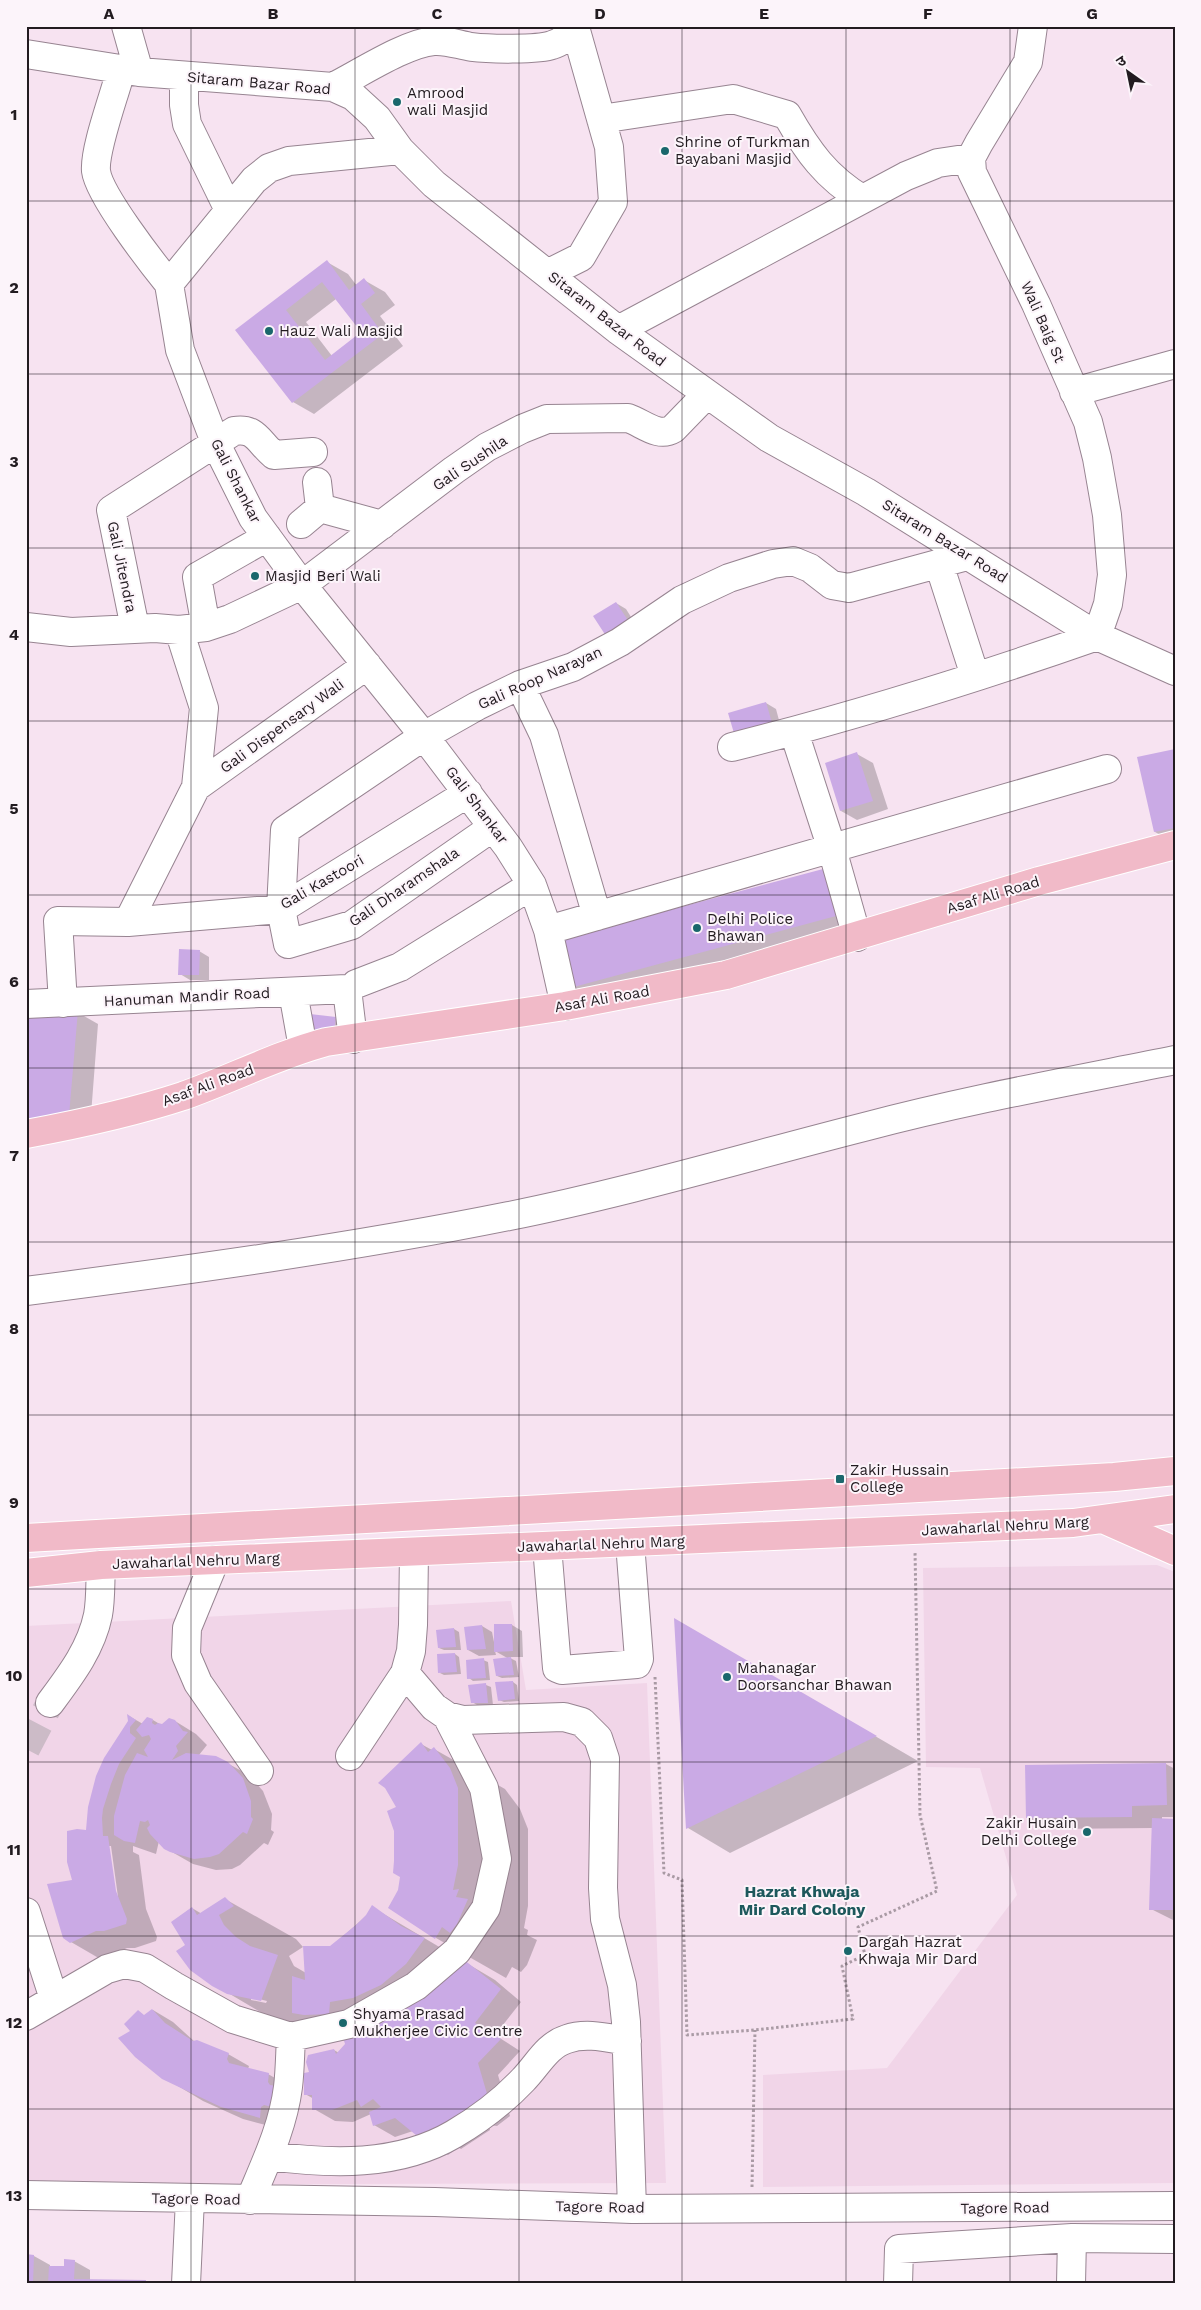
<svg xmlns="http://www.w3.org/2000/svg" width="1201" height="2310" font-family="'Work Sans','Noto Sans Devanagari',sans-serif">
  <style>
    .built { fill: #f1d5e8 }
    .shadow { fill: #0003; fill-rule: evenodd }
    .building { fill: #caaae5; fill-rule: evenodd }
    .lines { fill: none; stroke-linecap: round; stroke-linejoin: round }
    .minor-tunnel { stroke: #ccbbc7; stroke-width: 28; stroke-dasharray: 28 14; stroke-linecap: butt }
    .minor-casing { stroke: #978491; stroke-width: 30 }
    .major-casing { stroke: #fff; stroke-width: 30 }
    .path { stroke: #a99aa4; stroke-width: 3; stroke-dasharray: 2.5 2.5; stroke-linecap: butt }
    .minor { stroke: #fff; stroke-width: 28 }
    .major { stroke: #f1bac8; stroke-width: 28 }
    .grid { fill: none; stroke: #221b20; stroke-width: 1; stroke-opacity: 0.55 }
    .poi-dot { fill: #1a676c; stroke: #fcf4fa; stroke-width: 2 }
    .labels { text-anchor: middle; stroke-width: 4; stroke-linejoin: round; paint-order: stroke }
    .street-label { font-size: 15px; fill: #221b20; stroke: #fcf4fa }
    .poi-label { font-size: 15px; fill: #221b20; stroke: #fcf4fa; text-anchor: start }
    .neighbourhood-label { font-size: 16px; font-weight: bold; fill: #1d585c; stroke: #fcf4fa }
    .neatline { fill: none; stroke: #221b20; stroke-width: 2 }
    .grid-label { font-size: 16px; text-anchor: middle; font-weight: bold; fill: #221b20 }
  </style>
  <rect width="100%" height="100%" fill="#f7e3f1"/>
  <!-- built -->
  <path class="built" d="M1157 1565 1175 1572V2183L763 2187V2075L887 2068 1017 1895 980 1768 926 1767 923 1568Z
    M511 1601 526 1690 647 1683 666 2183 26 2185V1626Z"/>
  <!-- shadow -->
  <path class="shadow" d="M327 262 348 274 357 286 364 280 385 292 395 305 380 316 403 346 314 414 293 402 237 330ZM336 299 362 332 332 356 306 322Z
    M616 603 626 609 638 628 617 641Z
    M766 703 776 709 783 735 730 714Z
    M1175 750V843L1155 832Z
    M857 754 873 763 888 809 857 820 841 811Z
    M823 870 853 888 865 934 602 1005 571 987Z
    M199 951 209 957V980H190L180 974Z
    M77 1012 98 1024 90 1128 26 1134Z
    M311 1015 336 1019 341 1021 339 1034 314 1031Z
    M495 1625H512L522 1631 523 1657H508L516 1661 519 1677 502 1678 497 1676 509 1659 495 1651 496 1655 479 1656 468 1650 482 1626 492 1632 494 1642H496Z
    M454 1629 459 1632 461 1650H444L439 1648Z
    M717 1644 918 1761 730 1853 688 1828Z
    M455 1654 459 1657 461 1674 444 1675 440 1673Z
    M483 1660 488 1662 490 1680 473 1681 469 1678Z
    M513 1682 517 1685 519 1701 504 1702 499 1700Z
    M486 1685 491 1687 493 1705H477L472 1702Z
    M129 1716 143 1724 153 1720 163 1726 175 1721 196 1734 207 1745 199 1755 227 1763 249 1775 263 1791 272 1814 271 1830 274 1832 268 1845 264 1843 240 1865 232 1869 216 1870 193 1864 165 1848 159 1841 156 1854 133 1846V1852L139 1855 146 1909 157 1937 156 1941 135 1948H127L102 1960 71 1942 74 1881 87 1832 130 1722ZM108 1846H111L118 1897H116Z
    M421 1744 432 1750 434 1749 505 1789 520 1809 528 1829V1906L524 1928 528 1930 527 1935 537 1940 527 1965 521 1972 512 1967 506 1978 436 1938 389 1907 399 1891 401 1877 397 1807Z
    M1166 1764 1175 1769V1817H1162V1819L1175 1820V1921L1151 1909 1153 1828 1048 1829 1027 1817Z
    M225 1899 296 1939 303 1947 289 1956 294 1966 306 1973 330 1948 367 1915 372 1907 495 1980 521 2002 495 2035 520 2051 498 2075 510 2116 497 2126 489 2125 490 2130 461 2149 458 2147 448 2155 413 2131 395 2137 374 2125 371 2114 353 2122 335 2121 314 2109V2099L305 2094 311 2073 334 2050 339 2053 347 2044 346 2042 333 2035 284 2026 213 1984 187 1945 192 1908 202 1914ZM251 1997 267 2001 266 2003 251 2000Z
    M153 2010 173 2022 195 2042 228 2054 249 2066 248 2069 268 2074 289 2086 297 2099V2119L286 2116 281 2129 243 2119 203 2101 163 2077 132 2031 138 2012 145 2016Z
    M26 2255 34 2256 50 2265V2268H65L74 2261 90 2270V2280L146 2281 151 2284H26Z"/>
  <!-- building -->
  <path class="building" d="M327 260 349 290 364 278 375 293 361 304 383 334 292 403 235 330ZM322 282 361 332 325 360 286 310Z
    M616 602 629 622 606 636 593 616Z
    M766 702 774 730 736 740 728 713Z
    M1175 749V828L1154 832 1137 757Z
    M857 752 873 801 840 811 825 763Z
    M823 869 836 916 570 988 558 940Z
    M179 949 200 950 199 975H178Z
    M78 1010 69 1116 26 1121V1011Z
    M310 1014 336 1017 334 1032 308 1029Z
    M674 1618 877 1736 686 1829Z
    M494 1624H512L513 1651 494 1652Z
    M482 1625 486 1649 467 1650 464 1627Z
    M454 1628 456 1647 438 1648 436 1630Z
    M455 1653 457 1672 438 1673 437 1654Z
    M511 1657 514 1675 496 1676 493 1659Z
    M484 1658 486 1678 467 1679 466 1660Z
    M513 1681 515 1699 498 1701 495 1682Z
    M486 1683 488 1703H471L468 1685Z
    M127 1714 136 1720 130 1727V1733L136 1738 119 1764 111 1784 103 1809 102 1818 103 1836H108L116 1891 127 1919 126 1924 104 1931H96L70 1943 63 1938 47 1884 72 1880 67 1862V1831L77 1829 86 1830 88 1807 96 1776 104 1758 128 1721Z
    M147 1717 153 1719 152 1723 155 1725 158 1723 162 1724 169 1718 175 1720 183 1731 188 1732 176 1746 178 1751 172 1760 186 1753 216 1756 228 1762 243 1778 251 1801V1817L253 1819 247 1834 243 1832 219 1854 210 1857 194 1859 170 1852 164 1849 150 1834 147 1828 150 1825 148 1820 145 1822 140 1821 135 1843 124 1841 114 1835V1816L125 1775 137 1753 148 1757 144 1750 151 1739 149 1735 142 1737 136 1730Z
    M421 1742 428 1752 434 1747 450 1768 458 1788V1865L453 1890 459 1889 456 1897 468 1899 457 1924 450 1933 442 1927 435 1939 388 1908 398 1890 400 1877 393 1873 394 1861V1831L387 1811 396 1807 385 1788 378 1783Z
    M1166 1763 1167 1805 1132 1806V1817L1026 1818 1025 1765Z
    M1152 1818 1175 1819V1910H1149Z
    M225 1897 234 1906 219 1915 224 1925 236 1937 250 1946 278 1955 261 2001 227 1994 212 1986 190 1970 176 1951 185 1945 171 1922 192 1907 197 1915Z
    M372 1905 401 1926 425 1938 406 1964 381 1985 353 1998 330 2002 329 2014 304 2015 292 2013V1976L305 1980 303 1946H330L356 1925 366 1915Z
    M463 1959 501 1989 475 2023 501 2039 478 2063 490 2104 427 2144 395 2118 373 2126 369 2112 381 2107 373 2099 361 2107 357 2100 332 2110H312V2095H304V2073L309 2072 306 2062 308 2055 334 2049 336 2054 345 2044 343 2037Z
    M152 2009 165 2023 193 2041 197 2040 229 2053 227 2059 229 2063 269 2073 268 2082 270 2085 276 2086V2108L264 2105 261 2107 260 2118 221 2107 162 2079 135 2057 118 2038 130 2031 124 2024 138 2010 144 2015Z
    M26 2254 34 2255 33 2284H26Z
    M64 2259 75 2260 74 2279 146 2280V2284H48L49 2266H64Z"/>
  <g class="lines">
    <!-- minor-tunnel -->
    <path class="minor-tunnel" d="M26 1749 50 1703"/>
    <defs>
      <path id="minor" d="M126 26 139 72
        M26 54 139 72 333 87 353 96 377 118 400 150 434 184 473 215 618 330 769 438 866 492 1097 636 1175 671
        M121 70C115 94 94 149 96 171 99 195 152 263 169 284
        M184 77V105L187 124 229 210
        M333 87C359 74 406 43 434 41 447 40 459 45 472 47 487 49 539 50 552 45 562 42 570 35 576 26
        M601 119 733 99 787 115C808 152 826 177 862 199
        M400 150 289 161 269 168 254 180 169 284 180 350 215 442 253 518 302 585 424 736 508 847 532 885 548 930 565 1006
        M549 273 581 257 613 202 609 147 575 27
        M618 330 906 176 938 163 971 158
        M1074 392 1175 364
        M317 482 320 508 382 525
        M301 524 320 508
        M939 564 975 676
        M26 627 71 632 155 628 179 630 206 627 230 619 302 585 454 470 487 447 522 429 547 419 628 418C643 423 658 438 673 429L706 395
        M206 627 197 577 267 537
        M135 628 111 510 234 431C256 427 259 443 274 455L313 452
        M520 685 544 735 597 916
        M794 732 832 849 857 937
        M732 747C855 716 977 678 1097 636L1108 604 1112 575 1107 515 1097 458 1088 422 1036 304 972 172 971 158 979 143 1028 62 1033 26
        M196 787 367 665
        M493 827 352 925 288 944 281 909 285 830 424 736 477 706 520 685 573 667 620 642 682 600 729 578 773 564 793 561 810 568 832 585 849 588 967 556
        M128 922 281 909 468 793
        M548 930 1107 769
        M356 984 400 967 532 885
        M293 992 303 1048
        M63 1003 58 921 128 922 196 787 204 708 179 630
        M26 1004 347 989 353 1039
        M26 1291C188 1270 350 1248 509 1216 629 1192 746 1157 864 1127 966 1100 1071 1081 1175 1060
        M547 1546 557 1668 562 1670 637 1664 639 1659 630 1543
        M215 1560 187 1628 186 1655 198 1683 259 1771
        M50 1703C70 1676 91 1649 98 1615 101 1599 100 1581 101 1565
        M447 1716 463 1720 564 1717 582 1722 598 1738 605 1759 603 1888 605 1919 622 1985 626 2022 632 2209
        M350 1756 405 1673 411 1651 413 1625 414 1552
        M26 1912 54 1999
        M26 2016 107 1969 124 1964 145 1968 174 1986 233 2019 291 2037 349 2024 416 1986 457 1951 486 1908 497 1859 484 1788 447 1716 434 1707 405 1673
        M269 2156C330 2164 398 2167 454 2134 478 2120 504 2100 523 2080 537 2066 547 2045 567 2039 586 2032 608 2038 627 2041
        M26 2195 435 2202 632 2209 1175 2206
        M250 2200C265 2164 283 2127 288 2087 290 2071 290 2054 291 2037
        M186 2284 190 2199
        M898 2284 899 2249 1072 2238
        M1071 2284 1072 2238 1175 2239"/>
      <path id="major" d="M26 1134C80 1124 131 1113 183 1096 231 1079 277 1055 326 1042L565 1006 726 975 1039 881 1175 845
        M1105 1520 1175 1551
        M26 1538 1114 1477 1175 1471
        M26 1573 101 1565 1073 1523 1175 1509"/>
    </defs>
    <!-- minor casing -->
    <use href="#minor" class="minor-casing"/>
    <!-- major casing -->
    <use href="#major" class="major-casing"/>
    <!-- path -->
    <path class="path" d="M655 1677 664 1873 682 1880 687 2035 755 2030 853 2019 842 1966 865 1955 858 1927 937 1891 920 1815 915 1551
      M752 2187 755 2030"/>
    <!-- minor -->
    <use href="#minor" class="minor"/>
    <!-- major -->
    <use href="#major" class="major"/>
  </g>
  <!-- grid -->
  <path class="grid" d="M191 26V2284M355 26V2284M519 26V2284M682 26V2284M846 26V2284M1010 26V2284M26 201H1175M26 374H1175M26 548H1175M26 721H1175M26 895H1175M26 1068H1175M26 1242H1175M26 1415H1175M26 1589H1175M26 1762H1175M26 1936H1175M26 2109H1175"/>
  <!-- markers -->
  <g class="poi-dot">
    <circle cx="397" cy="102" r="5"/>
    <circle cx="665" cy="151" r="5"/>
    <circle cx="269" cy="331" r="5"/>
    <circle cx="255" cy="576" r="5"/>
    <circle cx="697" cy="928" r="5"/>
    <rect x="835" y="1474" width="10" height="10" rx="2.5"/>
    <circle cx="727" cy="1677" r="5"/>
    <circle cx="1087" cy="1832" r="5"/>
    <circle cx="848" cy="1951" r="5"/>
    <circle cx="343" cy="2023" r="5"/>
  </g>
  <g class="labels">
    <!-- street labels -->
    <g class="street-label">
      <text transform="translate(259 83) rotate(5)" y="5">Sitaram Bazar Road</text>
      <text transform="translate(607 319) rotate(38)" y="5">Sitaram Bazar Road</text>
      <text transform="translate(1043 322) rotate(66)" y="5">Wali Baig St</text>
      <text transform="translate(470 463) rotate(-34)" y="5">Gali Sushila</text>
      <text transform="translate(236 481) rotate(63)" y="5">Gali Shankar</text>
      <text transform="translate(945 541) rotate(32)" y="5">Sitaram Bazar Road</text>
      <text transform="translate(122 567) rotate(78)" y="5">Gali Jitendra</text>
      <text transform="translate(540 678) rotate(-24)" y="5">Gali Roop Narayan</text>
      <text transform="translate(282 726) rotate(-36)" y="5">Gali Dispensary Wali</text>
      <text transform="translate(477 805) rotate(53)" y="5">Gali Shankar</text>
      <text transform="translate(322 882) rotate(-30)" y="5">Gali Kastoori</text>
      <text transform="translate(404 887) rotate(-34)" y="5">Gali Dharamshala</text>
      <text transform="translate(993 895) rotate(-17)" y="5">Asaf Ali Road</text>
      <text transform="translate(187 997) rotate(-3)" y="5">Hanuman Mandir Road</text>
      <text transform="translate(602 999) rotate(-10)" y="5">Asaf Ali Road</text>
      <text transform="translate(208 1085) rotate(-20)" y="5">Asaf Ali Road</text>
      <text transform="translate(1005 1526) rotate(-3)" y="5">Jawaharlal Nehru Marg</text>
      <text transform="translate(601 1544) rotate(-2)" y="5">Jawaharlal Nehru Marg</text>
      <text transform="translate(196 1561) rotate(-2)" y="5">Jawaharlal Nehru Marg</text>
      <text transform="translate(196 2199) rotate(1)" y="5">Tagore Road</text>
      <text transform="translate(600 2207) rotate(1)" y="5">Tagore Road</text>
      <text transform="translate(1005 2208) rotate(-1)" y="5">Tagore Road</text>
    </g>
    <!-- poi labels -->
    <g class="poi-label">
      <text x="407" y="98">Amrood<tspan x="407" dy="17">wali Masjid</tspan></text>
      <text x="675" y="147">Shrine of Turkman<tspan x="675" dy="17">Bayabani Masjid</tspan></text>
      <text x="279" y="336">Hauz Wali Masjid</text>
      <text x="265" y="581">Masjid Beri Wali</text>
      <text x="707" y="924">Delhi Police<tspan x="707" dy="17">Bhawan</tspan></text>
      <text x="850" y="1475">Zakir Hussain<tspan x="850" dy="17">College</tspan></text>
      <text x="737" y="1673">Mahanagar<tspan x="737" dy="17">Doorsanchar Bhawan</tspan></text>
      <text x="1077" y="1828" text-anchor="end">Zakir Husain<tspan x="1077" dy="17">Delhi College</tspan></text>
      <text x="858" y="1947">Dargah Hazrat<tspan x="858" dy="17">Khwaja Mir Dard</tspan></text>
      <text x="353" y="2019">Shyama Prasad<tspan x="353" dy="17">Mukherjee Civic Centre</tspan></text>
    </g>
    <!-- neighbourhood labels -->
    <g class="neighbourhood-label">
      <text x="802" y="1897">Hazrat Khwaja<tspan x="802" dy="18">Mir Dard Colony</tspan></text>
    </g>
  </g>
  <!-- border -->
  <rect width="1201" height="2310" fill="none" stroke="#fcf4fa" stroke-width="55"/>
  <!-- north arrow -->
  <g transform="translate(1128 72) rotate(327)" stroke="#fcf4fa" stroke-width="4" paint-order="stroke">
  <path d="M0-4L9 19L0 12L-9 19Z" fill="#221b20"/>
  <text y="-8" font-size="14" font-weight="bold" text-anchor="middle" fill="#221b20">उ</text>
  </g>
  <rect x="28" y="28" width="1146" height="2254" class="neatline"/>
  <g class="grid-label">
    <text x="109" y="19">A</text>
    <text x="273" y="19">B</text>
    <text x="437" y="19">C</text>
    <text x="600" y="19">D</text>
    <text x="764" y="19">E</text>
    <text x="928" y="19">F</text>
    <text x="1092" y="19">G</text>
    <text x="14" y="120">1</text>
    <text x="14" y="293">2</text>
    <text x="14" y="467">3</text>
    <text x="14" y="640">4</text>
    <text x="14" y="814">5</text>
    <text x="14" y="987">6</text>
    <text x="14" y="1161">7</text>
    <text x="14" y="1334">8</text>
    <text x="14" y="1508">9</text>
    <text x="14" y="1681">10</text>
    <text x="14" y="1855">11</text>
    <text x="14" y="2028">12</text>
    <text x="14" y="2201">13</text>
  </g>
</svg>
